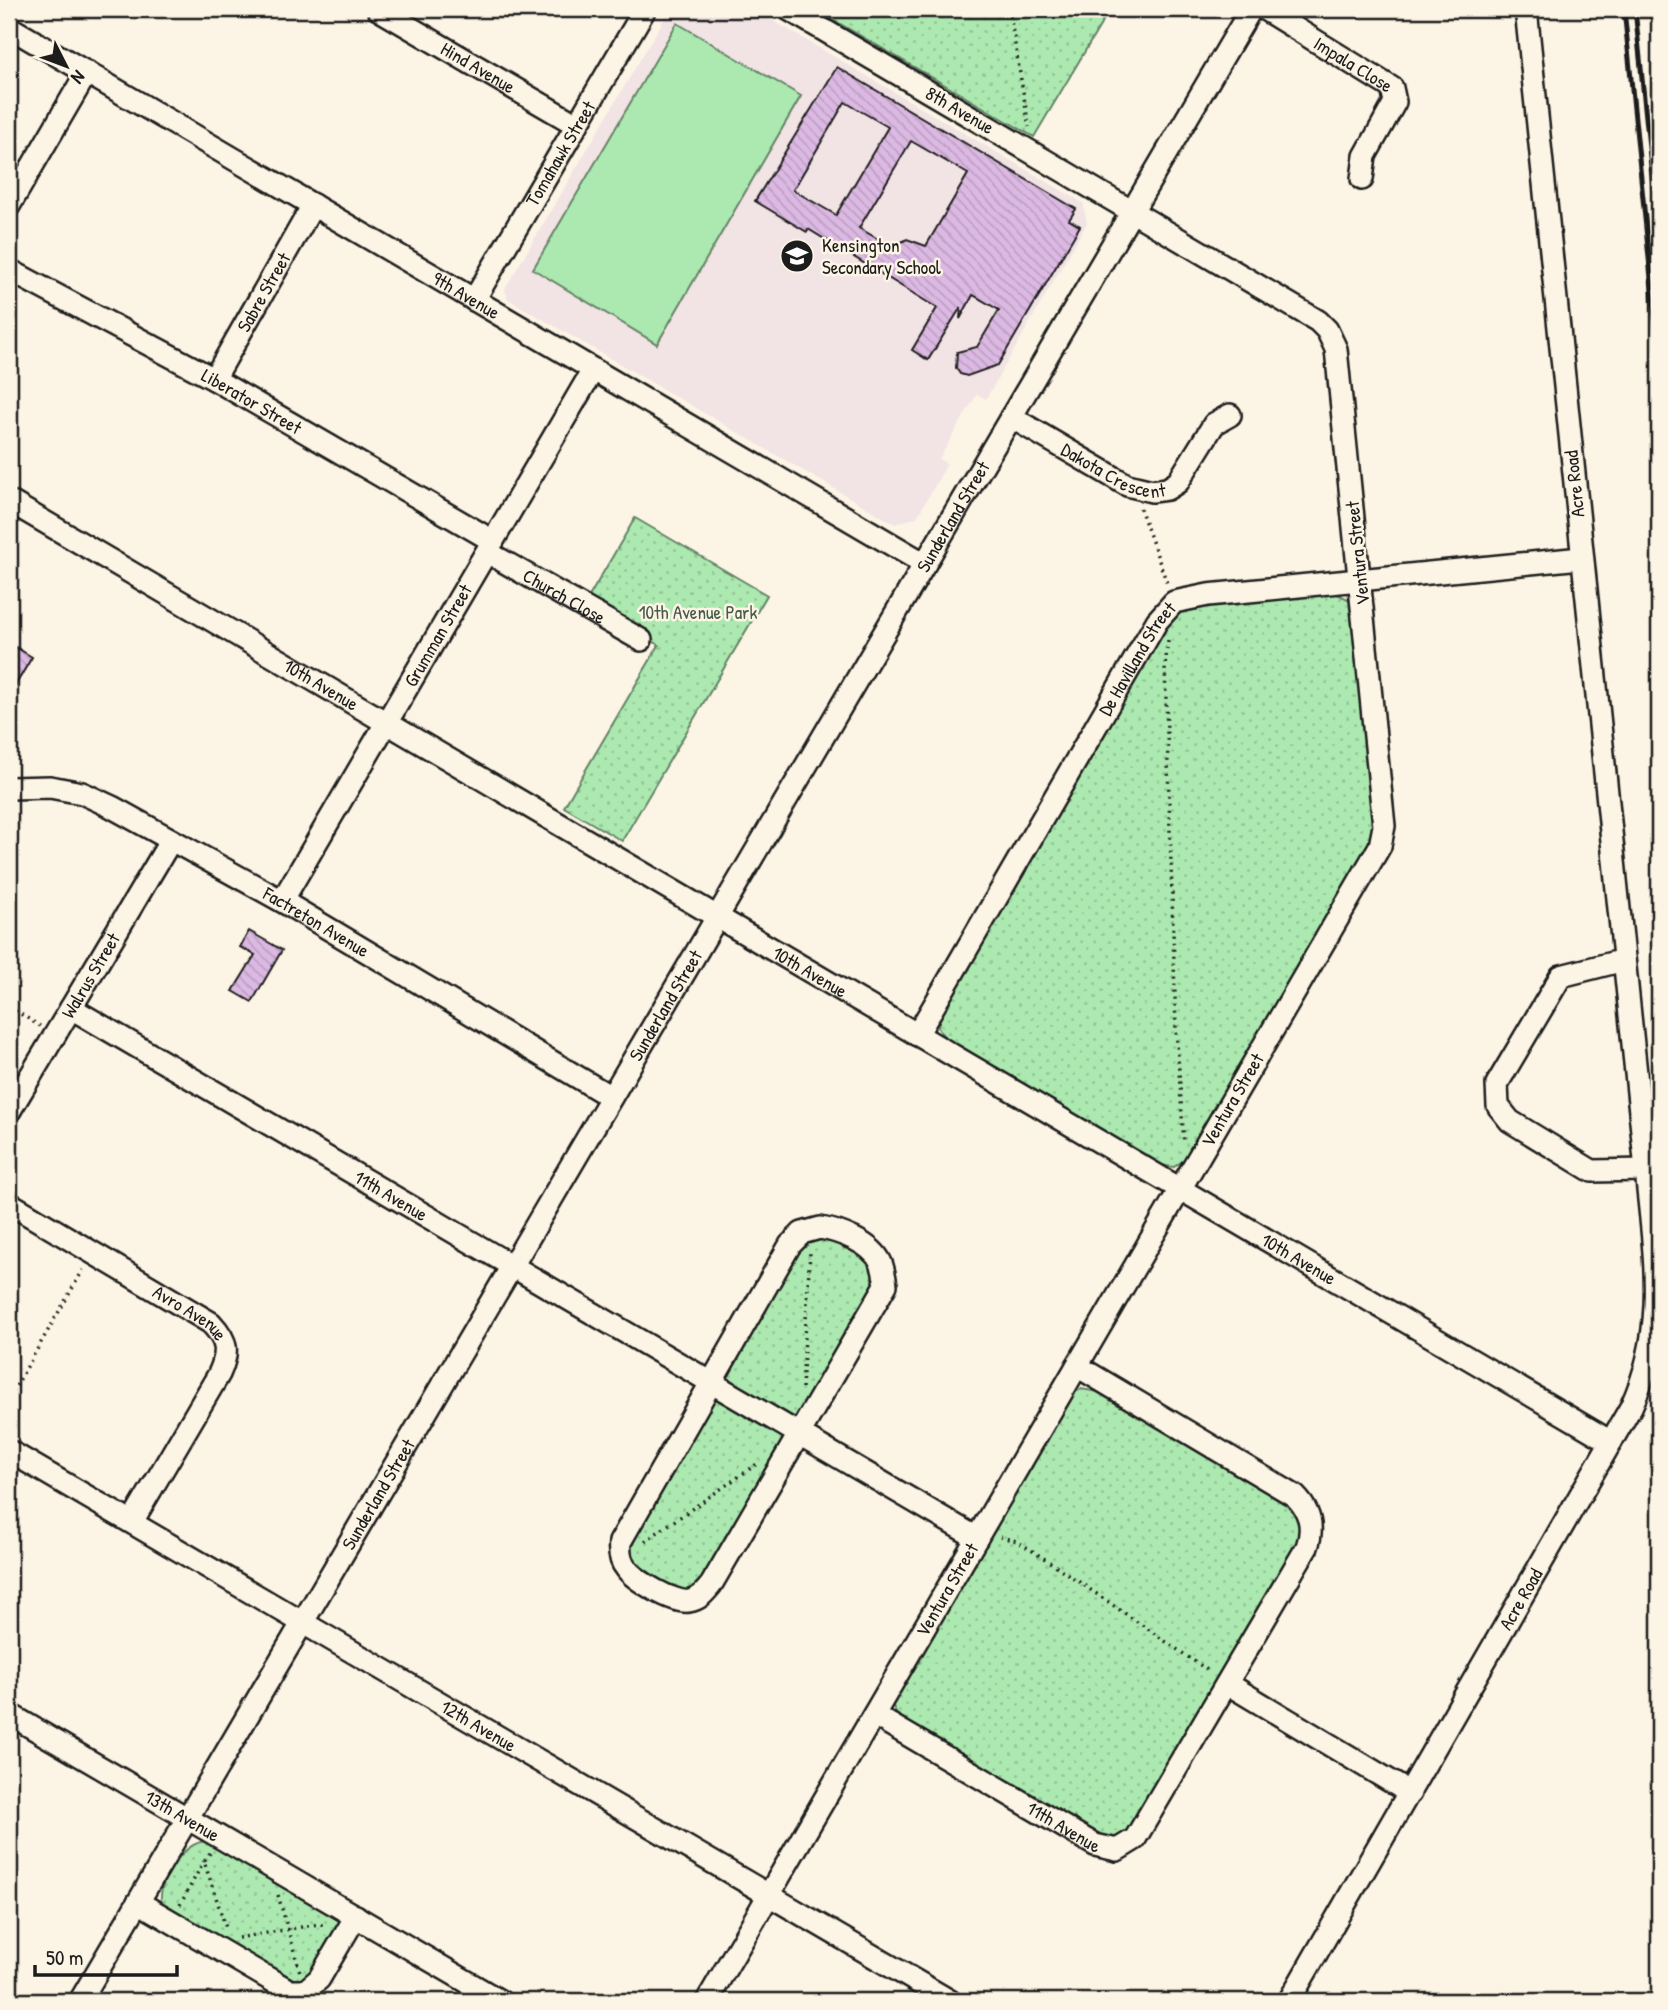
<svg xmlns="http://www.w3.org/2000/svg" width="1668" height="2010" font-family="'Patrick Hand',sans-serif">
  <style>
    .built { fill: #f2e3e4 }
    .grass { fill: url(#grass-dots); stroke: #648266; stroke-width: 2 }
    .pitch { fill: #ace9b0; stroke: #648266; stroke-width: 2 }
    .building { fill: url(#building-back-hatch); stroke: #1c1c1c; stroke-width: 2; fill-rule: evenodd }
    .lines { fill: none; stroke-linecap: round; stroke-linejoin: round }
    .minor-casing { stroke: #1c1c1c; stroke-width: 26 }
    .path { stroke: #1c1c1c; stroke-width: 3.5; stroke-dasharray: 2 5; stroke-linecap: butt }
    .minor { stroke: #fcf5e5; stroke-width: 21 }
    .rail { stroke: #1c1c1c; stroke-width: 5 }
    .labels { text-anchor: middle; stroke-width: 5; stroke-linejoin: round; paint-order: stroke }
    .street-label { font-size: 19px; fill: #1c1c1c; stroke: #fcf5e5 }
    .poi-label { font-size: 19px; fill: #1c1c1c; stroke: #fcf5e5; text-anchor: start }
    .park-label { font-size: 19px; fill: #475a48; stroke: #fcf5e5 }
  </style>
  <defs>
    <pattern id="grass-dots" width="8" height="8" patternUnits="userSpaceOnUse" patternTransform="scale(1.75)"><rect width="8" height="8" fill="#ace9b0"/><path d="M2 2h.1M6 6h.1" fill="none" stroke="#93c797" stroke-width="1.8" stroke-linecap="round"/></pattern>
    <pattern id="building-back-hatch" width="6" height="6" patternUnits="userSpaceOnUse" patternTransform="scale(1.75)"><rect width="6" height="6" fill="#dcb9e3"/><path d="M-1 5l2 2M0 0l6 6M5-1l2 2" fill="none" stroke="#bc9ec2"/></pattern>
  </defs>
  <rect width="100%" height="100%" fill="#fcf5e5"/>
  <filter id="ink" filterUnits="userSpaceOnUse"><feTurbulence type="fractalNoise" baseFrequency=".0143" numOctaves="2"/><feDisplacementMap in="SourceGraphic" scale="14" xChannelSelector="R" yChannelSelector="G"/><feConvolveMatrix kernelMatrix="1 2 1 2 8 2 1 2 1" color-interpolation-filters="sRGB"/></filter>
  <g filter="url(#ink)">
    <!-- built -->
    <path class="built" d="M670 9H753L1083 203 1087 223 986 399 977 394 939 459 947 464 917 517 895 524 508 299 505 289Z"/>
    <!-- grass -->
    <path class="grass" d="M822 9H1110L1034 137 825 15Z
      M635 518 767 595 622 841 564 807 659 645 586 602Z
      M1331 591 1348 599 1355 613 1375 837 1188 1157 1174 1167 1157 1165 949 1044 938 1028 941 1007 1163 627 1180 608Z
      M796 1238 853 1239 886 1285 701 1597 645 1583 620 1542Z
      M1081 1389 1099 1392 1292 1505 1303 1521 1300 1540 1126 1834 1115 1839 1104 1840 899 1720 891 1702 1073 1393Z
      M208 1841 337 1916 341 1927 312 1978 292 1984 162 1905C155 1882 184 1840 208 1841Z"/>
    <!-- pitch -->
    <path class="pitch" d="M677 23 801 96 657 344 533 269Z"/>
    <!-- building -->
    <path class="building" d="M837 67 1076 209 1069 220 1080 226 998 365 967 376 960 374 956 368 957 352 977 347 999 310 973 295 960 319 961 307 928 360 912 350 937 308 808 229 807 232 755 201ZM845 102 888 127 836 215 793 190ZM911 141 968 174 926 246 907 239 892 247 859 228Z
      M9 643 32 657 9 696Z
      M249 931 282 950 252 1002 233 991 255 955 240 947Z"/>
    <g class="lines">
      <defs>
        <g id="minor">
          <path id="s1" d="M378 9 577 125"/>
          <path id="s2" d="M1264 9 1392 88 1395 102 1365 156 1362 179"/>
          <path id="s3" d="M9 27 925 564"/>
          <path d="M9 206 87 72"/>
          <path id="s4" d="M9 270 214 379 493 541"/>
          <path id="s5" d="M474 300 645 9"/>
          <path id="s6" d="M214 379 313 205"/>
          <path id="s7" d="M1011 417 1127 485 1152 491 1167 489 1178 482 1214 424 1230 415"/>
          <path id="s8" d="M9 501 1611 1442"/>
          <path id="s9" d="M487 552 641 640"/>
          <path id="s10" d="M9 788 50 787 82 793 112 807 282 901 611 1097"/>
          <path id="s11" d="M282 901 593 370"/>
          <path d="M1624 960 1561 976 1497 1084 1498 1106 1510 1121 1592 1171 1646 1170"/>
          <path id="s12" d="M71 1008 977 1538"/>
          <path id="s13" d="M917 1035 1157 621 1174 602 1208 595 1581 558"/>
          <path id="s14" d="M9 1112 171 840"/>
          <path id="s15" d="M9 1203 211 1323C228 1341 229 1352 219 1374L132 1522"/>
          <path d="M820 1228C840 1231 872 1243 881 1263 884 1270 885 1279 886 1285L711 1585C704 1593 700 1599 689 1601 675 1604 634 1580 626 1568 620 1561 619 1551 620 1542L790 1245 802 1233Z"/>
          <path id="s16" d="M9 1451 950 2001"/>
          <path d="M1228 1684 1410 1793"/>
          <path id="s17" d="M9 1714 500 2001"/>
          <path id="s18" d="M874 1715 1095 1845 1117 1850 1135 1839 1307 1547C1314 1527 1310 1511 1295 1496L1077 1366"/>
          <path d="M138 1902 290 1991H305L319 1979 356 1916"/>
          <path id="s19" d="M80 2001 1251 9"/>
          <path id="s20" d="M707 2001 1380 846 1384 826 1336 349 1327 330 1318 321 788 9"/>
          <path id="s21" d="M1289 2001 1631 1407C1668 1327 1654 1255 1646 1170L1526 9"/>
        </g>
      </defs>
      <!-- minor casing -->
      <use href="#minor" class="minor-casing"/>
      <!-- path -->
      <path class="path" d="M1009 9 1029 127
        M1655 9 1659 57
        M1140 508 1168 586
        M1168 641 1165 666 1176 1028 1184 1144
        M9 1007 40 1026
        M802 1388 810 1252
        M9 1398 83 1270
        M1000 1537 1017 1541 1059 1568 1210 1672
        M645 1541 760 1462
        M210 1853 204 1861 227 1931
        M278 1895 300 1972
        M180 1905 204 1861
        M238 1938 319 1924 327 1927"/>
      <!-- minor -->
      <use href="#minor" class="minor"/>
      <!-- rail -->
      <path class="rail" d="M1624 9 1659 358
        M1635 9 1659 246"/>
    </g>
  </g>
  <!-- icons -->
  <defs>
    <symbol id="school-disc" viewBox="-11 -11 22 22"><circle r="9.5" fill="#1c1c1c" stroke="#fcf5e5"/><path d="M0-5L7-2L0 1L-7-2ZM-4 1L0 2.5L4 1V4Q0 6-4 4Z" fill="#fff"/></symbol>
  </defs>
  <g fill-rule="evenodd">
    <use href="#school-disc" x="778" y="237" width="38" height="38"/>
  </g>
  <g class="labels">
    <!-- street labels -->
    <g class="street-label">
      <text dy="7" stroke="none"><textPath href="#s2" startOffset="105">Impala Close</textPath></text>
      <text dy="7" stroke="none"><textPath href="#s1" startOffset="116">Hind Avenue</textPath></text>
      <text transform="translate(960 110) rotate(30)" y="7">8th Avenue</text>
      <text dy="7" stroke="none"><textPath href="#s5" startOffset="170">Tomahawk Street</textPath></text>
      <text dy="7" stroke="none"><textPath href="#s6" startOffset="100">Sabre Street</textPath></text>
      <text dy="7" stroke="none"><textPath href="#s3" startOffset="530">9th Avenue</textPath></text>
      <text dy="7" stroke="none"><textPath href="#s4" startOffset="276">Liberator Street</textPath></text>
      <text dy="7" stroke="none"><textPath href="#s7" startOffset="117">Dakota Crescent</textPath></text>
      <text transform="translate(1574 484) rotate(-96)" y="7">Acre Road</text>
      <text dy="7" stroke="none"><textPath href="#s19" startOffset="1722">Sunderland Street</textPath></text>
      <text transform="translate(1357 553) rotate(-96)" y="7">Ventura Street</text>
      <text dy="7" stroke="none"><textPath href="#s9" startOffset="89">Church Close</textPath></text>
      <text dy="7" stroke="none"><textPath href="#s11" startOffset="308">Grumman Street</textPath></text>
      <text dy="7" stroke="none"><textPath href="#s13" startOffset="436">De Havilland Street</textPath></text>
      <text dy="7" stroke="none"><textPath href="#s8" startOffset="362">10th Avenue</textPath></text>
      <text dy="7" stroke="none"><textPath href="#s10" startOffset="341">Factreton Avenue</textPath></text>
      <text dy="7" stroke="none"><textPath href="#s8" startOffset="929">10th Avenue</textPath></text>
      <text dy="7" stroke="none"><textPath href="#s14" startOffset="159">Walrus Street</textPath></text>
      <text dy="7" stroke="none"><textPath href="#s19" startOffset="1155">Sunderland Street</textPath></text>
      <text dy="7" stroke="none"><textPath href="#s20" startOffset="1043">Ventura Street</textPath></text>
      <text dy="7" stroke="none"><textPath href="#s12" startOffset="371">11th Avenue</textPath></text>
      <text dy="7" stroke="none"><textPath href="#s8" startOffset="1496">10th Avenue</textPath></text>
      <text dy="7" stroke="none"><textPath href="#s15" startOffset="212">Avro Avenue</textPath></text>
      <text dy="7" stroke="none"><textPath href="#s19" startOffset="588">Sunderland Street</textPath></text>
      <text dy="7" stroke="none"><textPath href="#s20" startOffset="476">Ventura Street</textPath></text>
      <text dy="7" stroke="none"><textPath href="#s21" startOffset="464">Acre Road</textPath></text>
      <text dy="7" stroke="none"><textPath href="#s16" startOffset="544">12th Avenue</textPath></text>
      <text dy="7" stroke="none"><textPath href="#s17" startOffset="201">13th Avenue</textPath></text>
      <text dy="7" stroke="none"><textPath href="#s18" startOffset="220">11th Avenue</textPath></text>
    </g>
    <!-- poi labels -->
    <g class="poi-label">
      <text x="822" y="252">Kensington<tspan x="822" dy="22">Secondary School</tspan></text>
    </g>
    <!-- park labels -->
    <g class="park-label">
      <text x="698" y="619">10th Avenue Park</text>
    </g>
  </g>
  <!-- margin -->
  <rect width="1668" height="2010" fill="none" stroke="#fcf5e5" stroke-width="35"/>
  <rect x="18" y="18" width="1633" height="1975" fill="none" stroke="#1c1c1c" stroke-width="2.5" filter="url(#ink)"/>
  <!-- north arrow -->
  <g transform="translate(66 66) rotate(132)" stroke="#fcf5e5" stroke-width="5" paint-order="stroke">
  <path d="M0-5L12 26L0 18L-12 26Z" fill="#1c1c1c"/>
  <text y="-10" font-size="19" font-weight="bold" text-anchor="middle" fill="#1c1c1c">N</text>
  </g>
  <!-- scale -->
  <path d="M35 1965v10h142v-10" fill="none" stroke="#1c1c1c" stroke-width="3.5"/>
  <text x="46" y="1965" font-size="21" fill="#1c1c1c" stroke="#fcf5e5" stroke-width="5" paint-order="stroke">50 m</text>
</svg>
